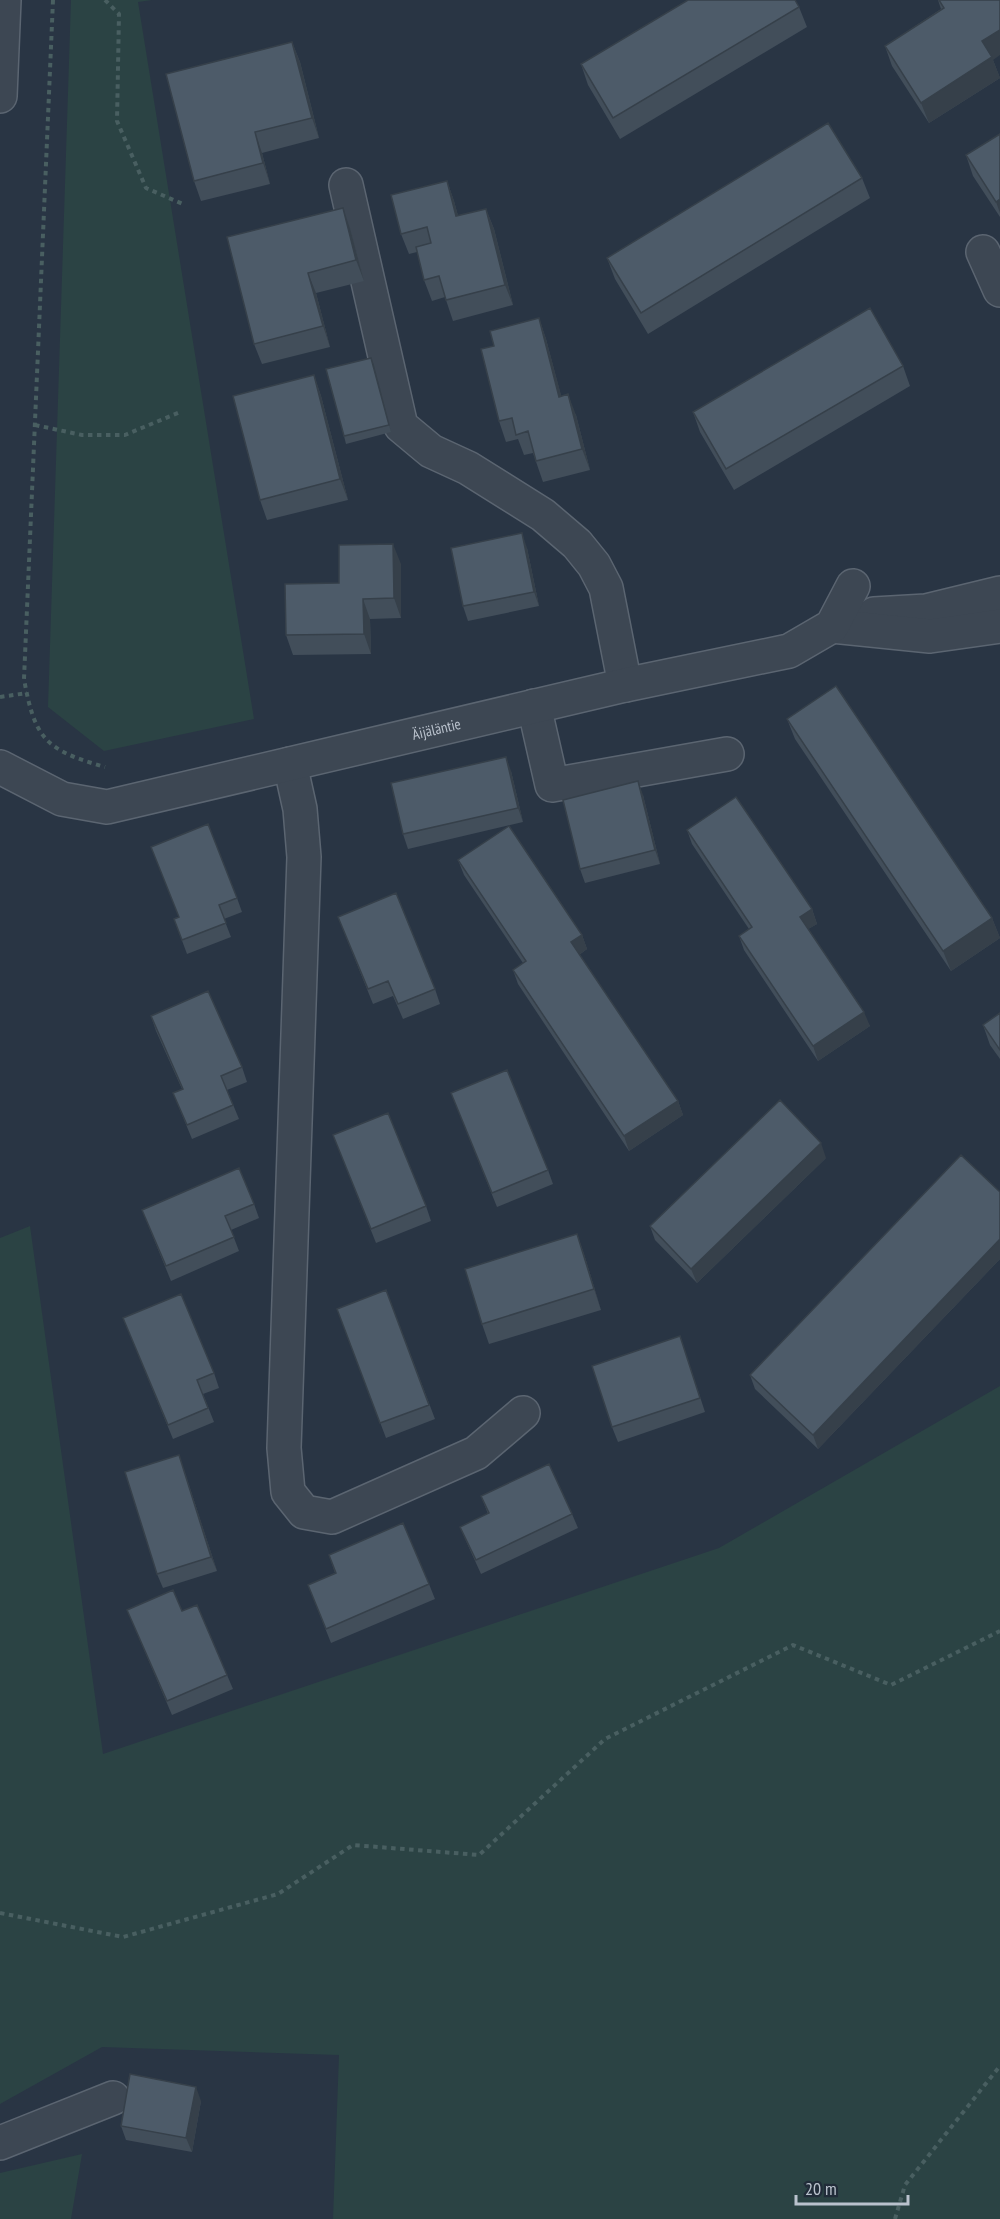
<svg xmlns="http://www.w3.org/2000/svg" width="1000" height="2219" font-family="'PT Sans Narrow',sans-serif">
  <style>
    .green { fill: #2b4344 }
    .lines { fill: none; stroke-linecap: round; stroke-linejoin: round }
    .minor-casing { stroke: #5b6571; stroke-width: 36 }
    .path { stroke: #495f61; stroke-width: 4; stroke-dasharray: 4.5 4.5; stroke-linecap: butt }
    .minor { stroke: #3d4753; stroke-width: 33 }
    .wall { fill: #424e5a }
    .shaded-wall { fill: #36404a }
    .building { fill: #4d5b69; stroke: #36404a; stroke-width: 1.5 }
    .labels { text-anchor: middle; stroke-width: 4.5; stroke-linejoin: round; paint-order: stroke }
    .street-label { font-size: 15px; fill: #bac2cd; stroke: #212c39 }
  </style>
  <rect width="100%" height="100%" fill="#293544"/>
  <!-- green -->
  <path class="green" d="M71 0H152L138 2 254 719 104 751 48 707Z
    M30 1226 103 1754 719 1548 1000 1386V2219H333L339 2055 102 2047 0 2104V1238Z
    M82 2154 71 2219H0V2173Z"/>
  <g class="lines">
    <defs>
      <g id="minor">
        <path d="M0 96 4 0"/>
        <path d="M346 185 401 426 431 451 468 468 543 515 577 544 594 565 606 588 625 685"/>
        <path d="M983 252 1000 290"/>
        <path d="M874 614 926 611 1000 593"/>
        <path d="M832 626 930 636 1000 626"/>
        <path d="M534 706 552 785 727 754"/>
        <path d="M290 764 300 809 304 857 284 1448 288 1492 304 1512 332 1517 476 1453 523 1413"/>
        <path id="s1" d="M0 767 62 799 107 807 625 685 789 651 832 626 853 586"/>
        <path d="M0 2143 113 2098"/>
      </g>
    </defs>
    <!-- minor casing -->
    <use href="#minor" class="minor-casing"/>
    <!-- path -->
    <path class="path" d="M53 0 24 679C35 740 46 750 105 767
      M105 0 119 14 117 121 146 188 185 205
      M35 425 82 435H125L180 412
      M0 697 27 693
      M0 1913 123 1937 278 1894 353 1845 479 1855 605 1739 793 1645 891 1685 1000 1631
      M895 2219 905 2185 1000 2066"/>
    <!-- minor -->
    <use href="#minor" class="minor"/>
  </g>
  <!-- wall -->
  <path class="wall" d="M938 0H1000L993 60 1000 78 929 123 892 66 885 46 941 9Z
    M799 7 807 27 620 139 588 85 581 64Z
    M292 42 300 62 319 138 262 153 270 184 201 201 194 181Z
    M1000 134V217L973 176 966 155Z
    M862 178 870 198 648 334 615 279 607 258Z
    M447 181 454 201 458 216 486 209 494 229 513 305 453 321 445 297 432 301 424 280 417 252 409 254 401 234Z
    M343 208 350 228 364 281 316 293 330 347 262 364 254 344Z
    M539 318 546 339 561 396 576 415 590 470 543 482 533 453 524 455 518 439 506 442 499 421 494 346Z
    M374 365 391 432 346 444 344 436Z
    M903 366 910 386 734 490 700 432 693 412Z
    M314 375 321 396 348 500 267 520 260 500Z
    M527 548 539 606 468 621 463 606Z
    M401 564V618L370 619 371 654 293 655 286 635 339 583Z
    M787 719 992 918 1000 938 951 971 795 739Z
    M511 771 523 822 408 849 403 834Z
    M643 795 660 864 585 883 580 869Z
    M687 830 812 909 817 924 808 929 870 1026 818 1061 744 950 739 936 749 929 692 844Z
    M458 860 582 935 587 949 579 955 678 1101 683 1115 629 1151 518 984 513 970 523 963 464 875Z
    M237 898 242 912 224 919 231 937 187 954 174 919Z
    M338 917 435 989 440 1004 403 1019 393 996 373 1004Z
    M1000 1013V1059L990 1045 983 1025Z
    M151 1016 242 1067 247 1082 227 1090 239 1119 192 1139 173 1093 182 1089 156 1031Z
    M451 1093 548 1170 553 1184 497 1207Z
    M333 1135 426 1206 431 1221 376 1243Z
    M826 1158 697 1283 655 1240 650 1226Z
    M1000 1192V1259L818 1449 755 1389 750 1375Z
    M254 1204 259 1218 231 1230 239 1251 171 1281 142 1210Z
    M577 1234 584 1254 601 1310 489 1344 482 1324Z
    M386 1290 435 1419 386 1438 337 1309Z
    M123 1318 214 1373 219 1388 203 1394 214 1422 173 1439Z
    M680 1336 705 1412 618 1442 612 1427Z
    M184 1470 217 1571 163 1588 157 1574Z
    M481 1496 572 1514 578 1528 481 1574 466 1541 460 1527 488 1514Z
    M329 1555 429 1584 435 1599 331 1643 308 1585 335 1573Z
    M127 1610 182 1611 227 1675 233 1689 172 1715Z
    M201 2101 192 2152 126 2140 121 2126Z"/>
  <!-- shaded-wall -->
  <path class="shaded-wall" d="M1000 30V55L993 60 1000 78 929 123 921 103 982 41Z
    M292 42 300 62 319 138 312 118Z
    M255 132 262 153 270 184 263 163Z
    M447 181 454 201 464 237 456 216Z
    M1000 199V213L996 202Z
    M343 208 350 228 364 281 356 260Z
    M486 209 494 229 513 305 505 285Z
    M308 273 316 293 330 347 323 326Z
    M539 318 546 339 567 417 559 397Z
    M371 358 374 365 391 432 389 425Z
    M314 375 321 396 348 500 340 479Z
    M568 394 576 415 590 470 582 449Z
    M522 533 527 548 539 606 534 592Z
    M393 544 401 564V618L394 598Z
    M363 599 370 619 371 654 364 634Z
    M506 757 511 771 523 822 518 808Z
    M638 781 643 795 660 864 655 850Z
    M812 909 817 924 805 931 800 917Z
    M992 918 1000 938 951 971 943 951Z
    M582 935 587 949 576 957 571 942Z
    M864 1012 870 1026 818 1061 813 1046Z
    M678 1101 683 1115 629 1151 624 1136Z
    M821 1143 826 1158 697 1283 691 1269Z
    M577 1234 584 1254 601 1310 594 1289Z
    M1000 1239V1259L818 1449 813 1435Z
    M179 1455 184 1470 217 1571 211 1557Z
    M196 2087 201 2101 192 2152 186 2138Z"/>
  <!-- building -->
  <path class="building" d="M688 0H795L799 7 613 118 581 64Z
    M939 0H1000V30L982 41 992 57 921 103 885 46 944 8Z
    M292 42 312 118 255 132 263 163 194 181 166 74Z
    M828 123 862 178 641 313 607 258Z
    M1000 134V199L996 202 966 155Z
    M447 181 456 216 486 209 505 285 446 300 439 276 424 280 416 247 431 243 427 227 401 234 391 195Z
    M343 208 356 260 308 273 323 326 254 344 227 237Z
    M870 308 903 366 726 469 693 412Z
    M539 318 559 397 568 394 582 449 536 461 528 431 516 435 512 418 499 421 481 349 494 346 490 331Z
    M371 358 389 425 344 436 326 369Z
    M314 375 340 479 260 500 233 396Z
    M522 533 534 592 463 606 451 548Z
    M393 544 394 598 363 599 364 634 286 635 285 584 339 583V545Z
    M836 686 992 918 943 951 787 719Z
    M506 757 518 808 403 834 391 783Z
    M638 781 655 850 580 869 563 800Z
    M736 797 812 909 800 917 864 1012 813 1046 739 936 752 927 687 830Z
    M208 824 237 898 219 905 226 923 182 940 174 919 179 917 151 847Z
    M509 826 582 935 571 942 678 1101 624 1136 513 970 526 961 458 860Z
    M396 893 435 989 398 1004 388 981 368 989 338 917Z
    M208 991 242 1067 221 1076 233 1105 187 1125 173 1093 183 1089 151 1016Z
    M1000 1013V1050L983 1025Z
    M507 1070 548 1170 492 1193 451 1093Z
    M780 1100 821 1143 691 1269 650 1226Z
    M388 1113 426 1206 371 1229 333 1135Z
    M961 1155 1000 1192V1239L813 1435 750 1375Z
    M239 1168 254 1204 225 1216 234 1237 166 1266 142 1210Z
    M577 1234 594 1289 482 1324 465 1269Z
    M386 1290 429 1405 380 1423 337 1309Z
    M181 1294 214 1373 197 1380 208 1408 168 1425 123 1318Z
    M680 1336 700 1398 612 1427 592 1366Z
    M179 1455 211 1557 157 1574 125 1472Z
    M549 1464 572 1514 476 1560 460 1527 489 1513 481 1496Z
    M403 1523 429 1584 326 1629 308 1585 336 1573 329 1555Z
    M173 1590 182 1611 197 1605 227 1675 167 1701 127 1610Z
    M130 2074 196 2087 186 2138 121 2126Z"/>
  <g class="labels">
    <!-- street labels -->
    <g class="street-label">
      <text dy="5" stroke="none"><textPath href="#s1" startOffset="454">Äijäläntie</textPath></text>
    </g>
  </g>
  <!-- scale -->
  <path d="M796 2195v9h112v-9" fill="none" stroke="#bac2cd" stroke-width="3"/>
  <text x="805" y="2195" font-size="18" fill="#bac2cd" stroke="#212c39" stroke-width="4.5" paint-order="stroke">20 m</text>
</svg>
